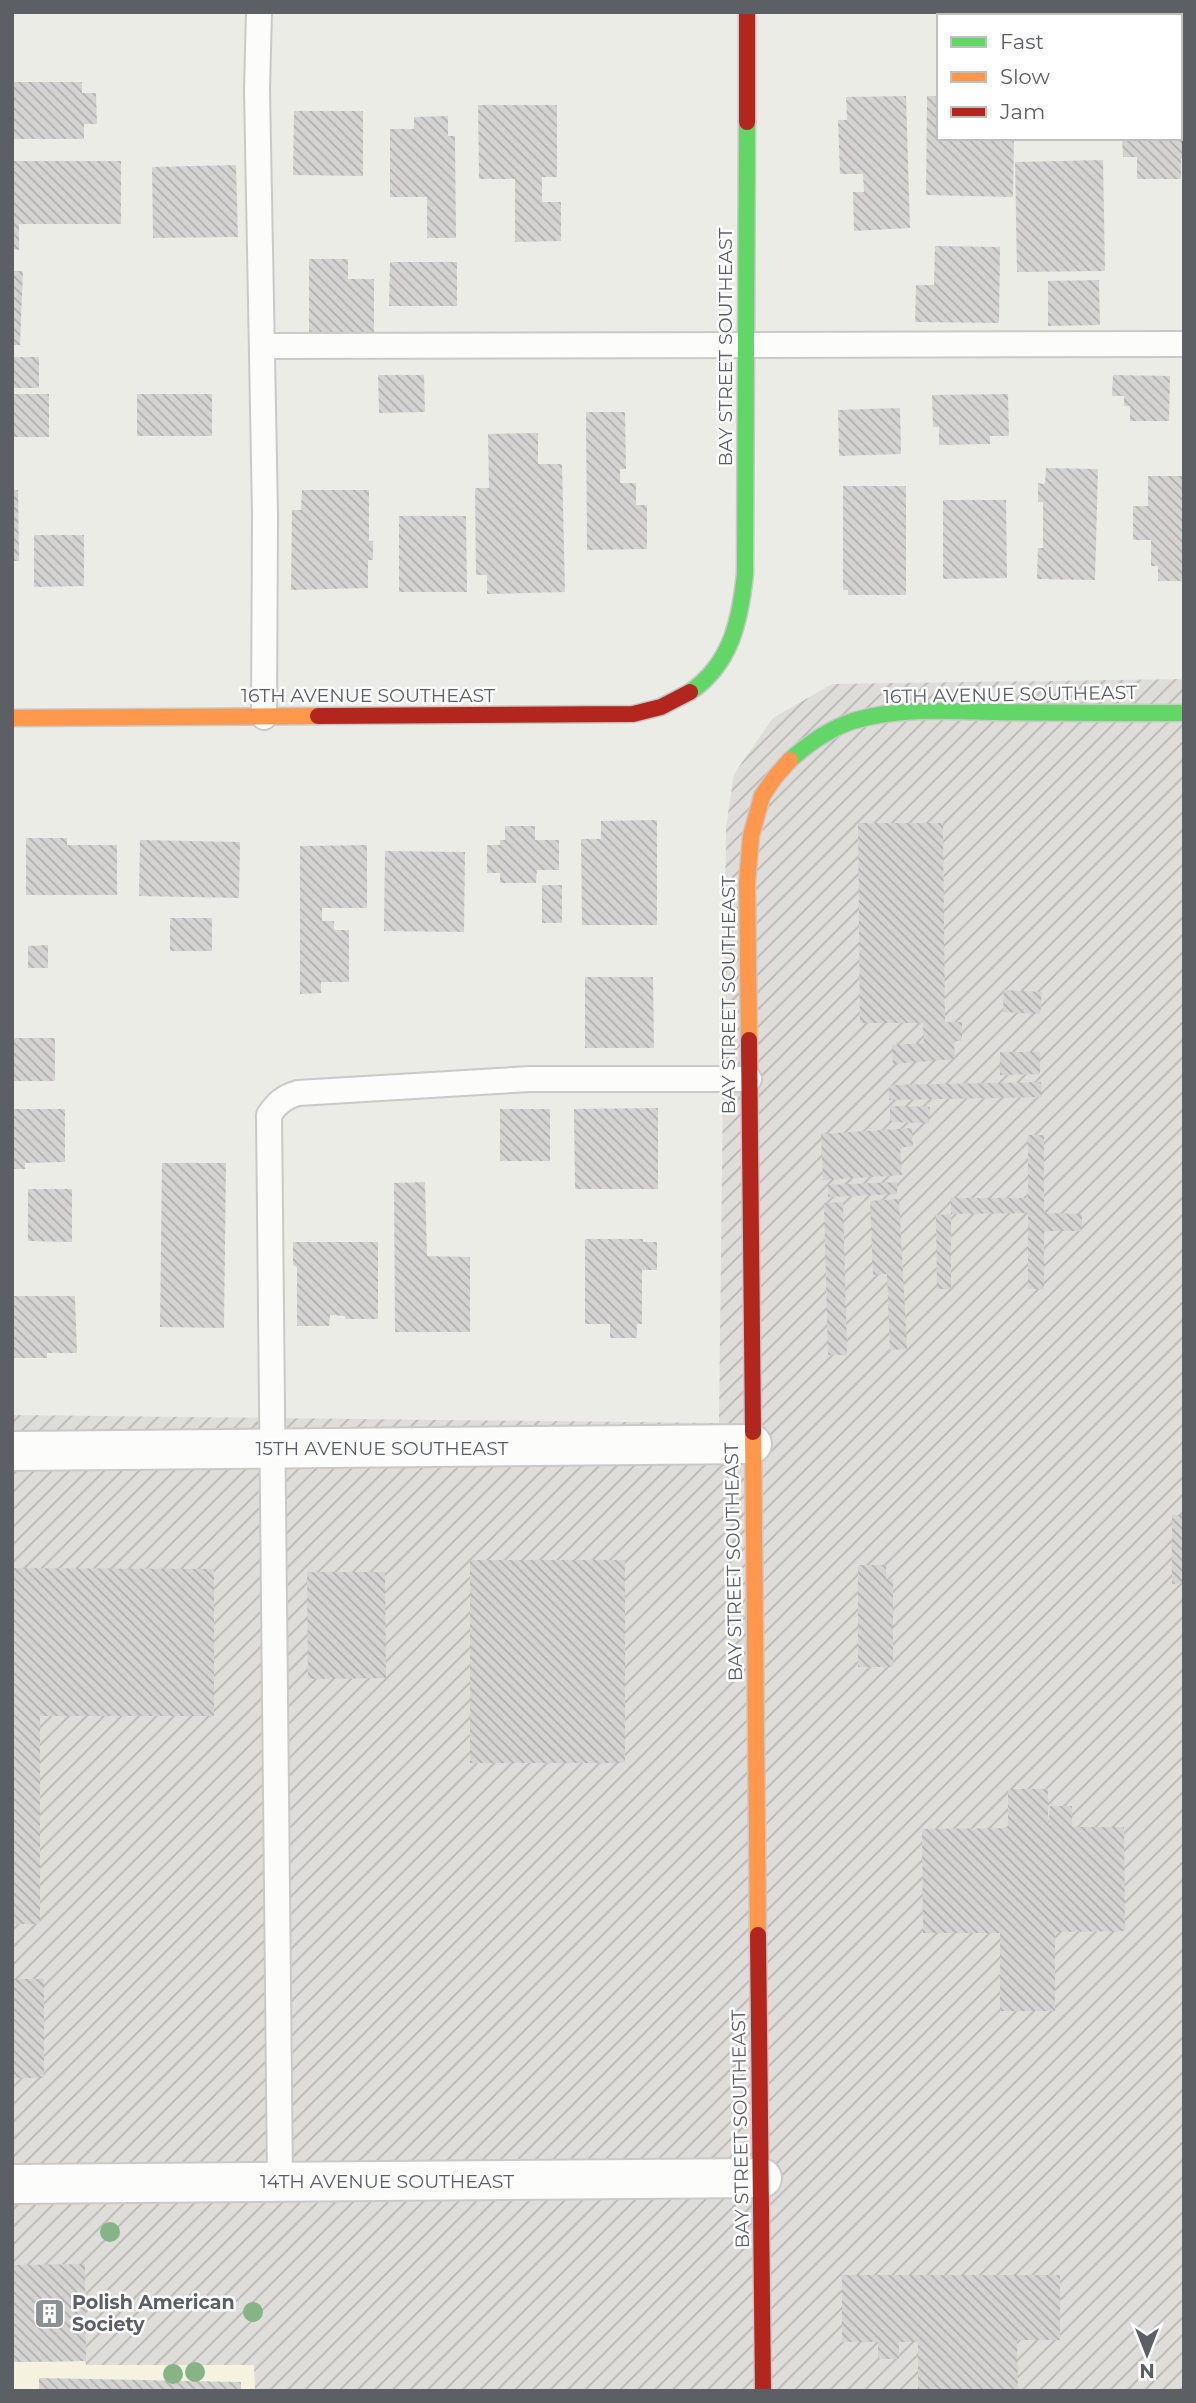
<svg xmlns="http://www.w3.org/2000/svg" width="1196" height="2403" font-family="Montserrat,sans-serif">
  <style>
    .commercial { fill: #f6f2e0 }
    .industrial { fill: url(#industrial-furrows) }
    .building { fill: url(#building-back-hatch) }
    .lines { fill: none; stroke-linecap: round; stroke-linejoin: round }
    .lane-casing { stroke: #c9c9c7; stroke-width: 28 }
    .street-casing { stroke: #c9c9c7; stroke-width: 42 }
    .fast-casing { stroke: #c8c9c7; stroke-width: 19 }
    .slow-casing { stroke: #c8c9c7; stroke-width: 19 }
    .jam-casing { stroke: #c8c9c7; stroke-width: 19 }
    .lane { stroke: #fcfcfb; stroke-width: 24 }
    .street { stroke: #fcfcfb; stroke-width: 38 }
    .fast { stroke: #63d668; stroke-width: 16 }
    .slow { stroke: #ff974d; stroke-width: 16 }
    .jam { stroke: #b3261e; stroke-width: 16 }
    .tree { fill: #86b486 }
    .labels { text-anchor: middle; stroke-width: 5; stroke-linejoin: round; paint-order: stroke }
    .street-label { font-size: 19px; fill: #5c6065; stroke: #fff }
    .poi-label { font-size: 19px; font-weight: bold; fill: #5c6065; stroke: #fff; text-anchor: start }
  </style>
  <defs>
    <pattern id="industrial-furrows" width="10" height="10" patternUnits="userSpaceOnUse" patternTransform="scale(1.75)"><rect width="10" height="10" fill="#dfddda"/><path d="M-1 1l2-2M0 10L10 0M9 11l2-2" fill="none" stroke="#b8b7b4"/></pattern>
    <pattern id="building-back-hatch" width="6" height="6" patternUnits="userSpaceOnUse" patternTransform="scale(1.75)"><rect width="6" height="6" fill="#d4d3d1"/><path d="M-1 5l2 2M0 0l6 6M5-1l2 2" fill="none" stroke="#afafad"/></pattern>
  </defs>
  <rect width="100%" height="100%" fill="#ecece7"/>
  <!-- commercial -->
  <path class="commercial" d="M86 2361 87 2365H255V2391H12V2362Z"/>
  <!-- industrial -->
  <path class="industrial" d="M1184 679V1793H1182L1184 1804V2391H255L254 2365H86L85 2361 12 2362V1415L719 1423 726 827 734 774 773 718 832 684Z"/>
  <!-- building -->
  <path class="building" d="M12 82H82V93H96L97 124H84V139H12Z
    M1180 95H1184V159H1181V179H1137V157H1123L1122 138H1180Z
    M906 96 910 228 854 231 853 192H864L863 174H840L838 120H847L846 97Z
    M927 96H939V138H1014L1013 197 926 195Z
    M478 105H557V177H542V202H561V241L515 242V179H479Z
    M294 111H363V176L293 175Z
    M448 116V136H455L456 238H427V197H390V129H414V117Z
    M1103 160 1105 271 1017 272 1015 162Z
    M12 161H121V224H19V250L12 249Z
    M236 165 238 237 153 238 152 167Z
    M935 246 1000 247 999 323 915 322 916 285H934Z
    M309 259H348V279H374V332H309Z
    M390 262H457V306H389Z
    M12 271H23L20 345H12Z
    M1099 280 1100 325 1048 326V281Z
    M12 357H39V388H12Z
    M378 375H424L425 412 379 413Z
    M1113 375 1170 376 1169 421H1130V406H1124V396H1112Z
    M12 394H49V437H12Z
    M137 394H212V436H137Z
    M1008 394 1009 436H990V444L939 445V427H933L932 395Z
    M900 408 901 454 839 456 838 410Z
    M586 412H625L626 469H620V483H636V505H647V549L587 550Z
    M538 433V464H562L565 592 487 594V575H476L475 488H489L488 434Z
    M1046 468 1098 469 1095 580 1037 579 1038 548H1043V502H1038V483L1045 484Z
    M1148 476H1184V581H1158V566H1151V540H1133V506H1148Z
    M843 486H906V595H848V590H843Z
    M12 490H18L19 561H12Z
    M302 490H369V541H373V560H368V588L291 590 292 510H301Z
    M943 500H1006L1007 578 943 579Z
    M399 516H466L467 592H399Z
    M34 535H84V586L34 587Z
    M657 820V925H582L581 839H601V821Z
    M858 823H943L945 1022H962V1041H954L955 1059 893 1064 892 1045 924 1043 923 1023H860Z
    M505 826H535V840H559V870H537L536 883H500V873H487V845H500V840H505Z
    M26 838H67V845H117V895H26Z
    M140 840 240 842 239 898 139 896Z
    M367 845V908H322V921H334V930H349V982H321V993L300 994V846Z
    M385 851 465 852 464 932 384 931Z
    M542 885H562V923H542Z
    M170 918H212V951H170Z
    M48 945V968H28V946Z
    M585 977H653L654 1048H585Z
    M1004 990 1042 992 1040 1014 1003 1012Z
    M12 1038H55V1081H12Z
    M1000 1052H1040V1074L1000 1075Z
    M1041 1082 1042 1097 889 1100V1085Z
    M890 1106 930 1107 929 1123 890 1122Z
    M658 1108V1189H575L574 1109Z
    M12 1109H65V1162L25 1163V1169H12Z
    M500 1109H550V1161H500Z
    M912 1128 913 1147H900L902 1175 823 1180 821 1134Z
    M1028 1135H1044V1213L1082 1214V1231H1044V1289H1028V1213L951 1214V1198H1028Z
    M162 1163H226L224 1328 160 1327Z
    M425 1182 427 1256 470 1257V1332H395L394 1183Z
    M897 1182V1194L828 1197V1185Z
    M28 1189H72V1242L28 1241Z
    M899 1199 907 1349 890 1350 887 1274 873 1275 870 1201Z
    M843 1202 847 1355H828L824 1203Z
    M951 1214V1289H937L936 1215Z
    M585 1239H643V1242H657V1270H642V1324H637V1338H610V1324H585Z
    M293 1242H378V1319H345V1316L330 1315 329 1326H297V1267L293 1265Z
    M12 1296H75L77 1353H47V1358H12Z
    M1172 1515H1184V1583L1172 1584Z
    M470 1560H625V1763H470Z
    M858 1565H886V1579H893V1667H858Z
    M12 1568 214 1569V1716H40V1924H12Z
    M307 1572H385L386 1678 308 1679Z
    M1008 1789H1048V1828L1050 1806H1072V1827H1124L1125 1931 1055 1932V2011H1000V1933H923L922 1829 1008 1828Z
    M12 1979H44V2078H12Z
    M85 2264 86 2361 12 2362V2265Z
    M842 2275H1060V2340H1017L1018 2391H918V2342H899V2359H878V2342H842Z
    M39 2378 241 2382V2391H39Z"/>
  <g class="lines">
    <defs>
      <path id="lane" d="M259 12 257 90 265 514 264 717
        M262 346 1184 344
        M280 2182 269 1115C277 1103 284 1097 298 1093L530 1079H749"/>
      <path id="street" d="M12 1451 752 1444
        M12 2184 762 2178"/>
      <path id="fast" d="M690 692C731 664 740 621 745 574L747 122
        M790 760C809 743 829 729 853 721 899 707 950 711 997 712 1059 713 1122 713 1184 713"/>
      <path id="slow" d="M12 718 318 716
        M749 1040 747 883 751 836 762 796 775 777 790 760
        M753 1432 758 1935"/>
      <path id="jam" d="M747 122V12
        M318 716 633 714 661 707 690 692
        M749 1040 753 1432
        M758 1935 763 2391"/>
    </defs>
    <!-- lane casing -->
    <use href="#lane" class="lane-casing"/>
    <!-- street casing -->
    <use href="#street" class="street-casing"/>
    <!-- fast casing -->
    <use href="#fast" class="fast-casing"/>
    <!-- slow casing -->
    <use href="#slow" class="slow-casing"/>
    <!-- jam casing -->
    <use href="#jam" class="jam-casing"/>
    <!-- lane -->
    <use href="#lane" class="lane"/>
    <!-- street -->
    <use href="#street" class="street"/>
    <!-- fast -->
    <use href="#fast" class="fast"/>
    <!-- slow -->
    <use href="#slow" class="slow"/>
    <!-- jam -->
    <use href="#jam" class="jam"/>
  </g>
  <!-- trees -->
  <g class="tree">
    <circle cx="110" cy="2232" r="10"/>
    <circle cx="253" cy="2312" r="10"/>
    <circle cx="195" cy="2372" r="10"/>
    <circle cx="173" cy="2374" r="10"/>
  </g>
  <!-- icons -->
  <defs>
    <symbol id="building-square" viewBox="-11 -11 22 22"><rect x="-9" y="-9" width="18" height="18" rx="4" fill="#8e9192" stroke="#fff"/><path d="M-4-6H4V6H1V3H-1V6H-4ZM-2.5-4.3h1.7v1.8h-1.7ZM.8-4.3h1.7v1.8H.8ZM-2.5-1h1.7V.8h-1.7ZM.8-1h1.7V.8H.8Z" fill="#fff"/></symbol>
  </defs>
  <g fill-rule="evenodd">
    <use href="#building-square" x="32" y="2296" width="35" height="35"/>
  </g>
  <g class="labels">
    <!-- street labels -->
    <g class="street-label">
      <text transform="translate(725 347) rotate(-90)" y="7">BAY STREET SOUTHEAST</text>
      <text transform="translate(1010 694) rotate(-1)" y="7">16TH AVENUE SOUTHEAST</text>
      <text x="368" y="702">16TH AVENUE SOUTHEAST</text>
      <text transform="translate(728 995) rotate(-90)" y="7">BAY STREET SOUTHEAST</text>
      <text x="382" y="1455">15TH AVENUE SOUTHEAST</text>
      <text transform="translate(733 1562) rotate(-91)" y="7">BAY STREET SOUTHEAST</text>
      <text transform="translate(740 2129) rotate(-91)" y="7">BAY STREET SOUTHEAST</text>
      <text x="387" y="2188">14TH AVENUE SOUTHEAST</text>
    </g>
    <!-- poi labels -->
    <g class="poi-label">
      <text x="72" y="2309">Polish American<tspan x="72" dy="22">Society</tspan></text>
    </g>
  </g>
  <!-- border -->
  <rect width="1196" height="2403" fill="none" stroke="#5c6065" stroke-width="28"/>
  <!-- legend -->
  <rect x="937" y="14" width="245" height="126" fill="#ffffff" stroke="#bebfc1" stroke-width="2"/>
  <rect x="951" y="37" width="35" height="10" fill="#63d668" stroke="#bebfc1" stroke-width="2"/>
  <text x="1000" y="49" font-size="21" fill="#5c6065">Fast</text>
  <rect x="951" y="72" width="35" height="10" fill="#ff974d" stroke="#bebfc1" stroke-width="2"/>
  <text x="1000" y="84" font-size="21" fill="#5c6065">Slow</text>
  <rect x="951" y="107" width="35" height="10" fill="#b3261e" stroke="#bebfc1" stroke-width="2"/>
  <text x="1000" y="119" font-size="21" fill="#5c6065">Jam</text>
  <!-- north arrow -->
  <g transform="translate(1147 2354) rotate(180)" stroke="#ffffff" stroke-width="5" paint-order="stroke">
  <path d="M0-5L12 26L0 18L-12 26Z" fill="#5c6065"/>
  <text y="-10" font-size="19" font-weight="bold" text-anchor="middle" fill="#5c6065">N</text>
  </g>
</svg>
